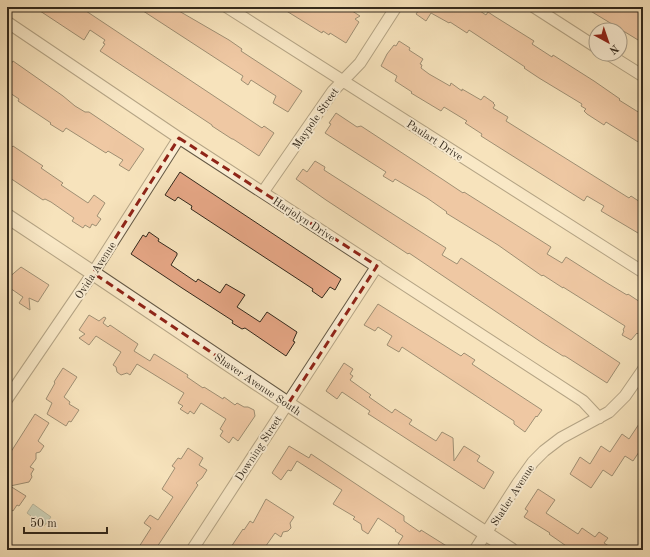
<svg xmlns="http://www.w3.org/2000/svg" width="650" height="557" font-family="'Old Standard TT',serif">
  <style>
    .water { fill: #9ebeb5; stroke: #738278 }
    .building { fill: #e5a685; stroke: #33291c }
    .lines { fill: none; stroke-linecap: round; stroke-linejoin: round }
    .minor-casing { stroke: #645844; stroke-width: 13 }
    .tertiary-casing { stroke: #645844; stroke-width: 16 }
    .minor { stroke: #faedd3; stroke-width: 11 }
    .tertiary { stroke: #faedd3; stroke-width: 14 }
    .marked { fill: none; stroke: #8f2418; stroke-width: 3; stroke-dasharray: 8 5; stroke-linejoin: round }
    .labels { text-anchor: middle; stroke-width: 4; stroke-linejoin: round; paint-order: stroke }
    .street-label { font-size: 11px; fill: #33291c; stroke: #faedd3 }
  </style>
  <rect width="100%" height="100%" fill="#f7e3bc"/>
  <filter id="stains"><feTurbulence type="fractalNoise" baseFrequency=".005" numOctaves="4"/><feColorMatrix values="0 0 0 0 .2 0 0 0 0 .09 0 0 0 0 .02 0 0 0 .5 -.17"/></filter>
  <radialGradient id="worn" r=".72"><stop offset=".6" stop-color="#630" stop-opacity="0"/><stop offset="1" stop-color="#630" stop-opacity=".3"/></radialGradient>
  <!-- water -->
  <path class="water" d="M33 504 51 517 44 526 27 513Z"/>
  <!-- building -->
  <path class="building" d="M34 7H80L262 128 264 126 274 133 259 156 233 139H232L212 126V125L100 51 105 44 103 43 105 40 90 30 84 40Z
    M137 7H172L179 11 229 40 242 49 241 51 302 91 288 112 273 103 276 96 251 80 248 85 241 80 243 76Z
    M280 7H341L348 11 349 9 360 16 355 19 359 22 346 43 330 33 329 35 323 31 322 33Z
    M421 7H474L486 15 488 12 494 16 534 41 532 44 552 57 553 55 594 81 620 99 619 100 643 115V145L606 122 604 125 587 114 584 111 586 109 581 106 582 104 539 78 524 68 525 67 469 30 467 33 450 22 449 23 431 13 426 21 416 14Z
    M584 7H636L643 11V43Z
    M399 41 410 48 409 50 423 59 420 64 422 65 421 68 429 74 450 86 451 83 462 91V89L481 100 484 96 494 103H493L495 105 493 108 508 117 506 121 629 198 631 196 643 204V236L601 211 604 206 587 196 584 201 481 136 482 134 465 123 467 121 444 107 441 111 411 93 412 92 395 81 397 76 381 66 387 54 394 45 396 46Z
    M13 61 63 96 75 106 85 112H89L144 149 129 171 119 165 123 160 108 151 106 153 66 128 63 132 50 124 51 123 18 101 19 99 7 91V70Z
    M336 113 357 127 361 126 442 179 463 193 464 192 551 247 547 254 562 263 566 257 607 283 627 295 628 294 643 304V327L638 334 637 333 631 340 622 335 624 331 623 330 625 326 563 287V288L543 275 542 276 498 245 446 213 447 212 427 198 395 179 393 182 383 176 386 172 325 133 331 124 329 123Z
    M7 146 11 148 13 146 43 166 41 168 63 183 61 185 88 203 94 195 105 203 97 216 101 219 96 226 92 224 90 228 85 225 83 228 72 221 74 218 51 202 45 199 43 200 7 176Z
    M315 161 325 167 324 170 446 248 442 255 457 264 461 258 620 363 607 383 565 356H563L541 342 409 253 408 254 326 200 296 179 303 169 307 172Z
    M180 172 341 279 335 290 330 287 322 298 312 291 313 289 191 209 192 206 178 197 175 201 165 195Z
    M149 232 159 239 158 241 177 253V255L171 265 196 282 198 279 220 293 226 284 245 295 237 307 260 322 267 312 297 332 293 341 295 342 286 356 245 328 242 329 232 323 233 321 182 288 131 254 143 235 146 237Z
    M21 267 49 285 38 302 29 298 30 310 19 303 23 297 7 286V279Z
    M378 304 461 356 464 353 475 360 472 364 478 368 542 410 537 417 536 416 525 432 514 424V421L402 347 399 352 387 345 392 336 378 327 375 331 364 325Z
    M89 315 99 321 104 317 106 318 103 323 108 327 110 325 138 344 134 351 150 361 154 354 156 355 188 375 187 377 203 388 204 387 223 399 224 397 235 405 237 403 244 407H248L254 410 255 416 238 441 233 437 229 443 220 436 223 431 220 429 226 419 201 403 194 414 190 411 188 414 180 409 183 406 178 403 184 393 137 364 130 375 127 373 121 375 117 372 116 367 113 365 121 352 96 336 89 345 79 338 85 334 79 330Z
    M344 363 353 369 350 374 353 376 350 380 371 395 369 397 392 413 395 409 412 420 409 424 436 441 442 432 453 438 454 461 464 446 480 456 477 461 494 472 484 489 370 415 368 414 370 411 342 392 337 399 326 391Z
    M63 368 77 377 64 397 70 402 69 404 79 410 71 422 69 421 66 426 47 414 52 403 46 399 55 383 54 382Z
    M35 414 49 423 38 441 44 446 40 452 36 453V459L30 467 34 469 31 474 32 477 29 482 10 486 26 496 19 506 17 505 13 511 7 507V458Z
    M643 418V446L633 461 625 456 612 476 603 470 591 488 570 474 580 457 590 464 601 446 610 452 622 434 629 439Z
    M289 446 309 458 311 454 404 516V521L420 532 421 530 453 550H401V546L398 544 403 536 395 531 396 530 378 518 368 534 362 530 361 524 353 519 355 517 333 504 342 490 297 461 291 471 288 470 281 480 272 473Z
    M188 448 203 458 199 465 207 470 202 478 196 483 198 485 155 550H137L151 528 144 523 150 515 158 520 173 497 162 489 175 468 172 466 178 458 181 459Z
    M538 489 555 500 546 513 578 534 582 528 595 537 599 532 608 538 604 543 615 550H572L549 534 550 533 524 517 528 511 525 509Z
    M266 499 294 517 290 523 291 528 288 531 283 532 281 537 275 533 263 550H229L243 529 244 530 250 521 253 523Z"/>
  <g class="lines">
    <defs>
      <path id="minor" d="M227 7 643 272
        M534 7 596 47
        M7 22 179 138 583 401 599 418
        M608 54 643 76
        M263 192 333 91 360 63 396 7
        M7 399 93 273 179 138
        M192 550 377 266
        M475 550 518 483 533 462 544 451 561 438 609 412 625 396 643 370"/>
      <path id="tertiary" d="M7 216 93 273 288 404 511 550"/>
    </defs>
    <!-- minor casing -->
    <use href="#minor" class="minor-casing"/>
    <!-- tertiary casing -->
    <use href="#tertiary" class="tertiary-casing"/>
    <!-- minor -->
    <use href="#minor" class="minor"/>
    <!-- tertiary -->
    <use href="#tertiary" class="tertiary"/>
  </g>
  <!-- marked area -->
  <path d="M0 0H650V557H0ZM179 138 377 266 288 404 93 273Z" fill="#f7e3bc" fill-opacity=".55" fill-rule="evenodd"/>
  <path class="marked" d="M179 138 377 266 288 404 93 273Z"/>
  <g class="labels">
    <!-- street labels -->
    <g class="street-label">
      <text transform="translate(315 118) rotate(-55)" y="4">Maypole Street</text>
      <text transform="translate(435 140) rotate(33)" y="4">Paulart Drive</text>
      <text transform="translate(304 219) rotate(33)" y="4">Harjolyn Drive</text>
      <text transform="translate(95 270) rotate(-57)" y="4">Ovida Avenue</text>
      <text transform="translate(258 384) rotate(34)" y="4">Shaver Avenue South</text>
      <text transform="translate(258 448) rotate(-57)" y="4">Downing Street</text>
      <text transform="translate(512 495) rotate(-57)" y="4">Statler Avenue</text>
    </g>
  </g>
  <!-- margin -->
  <rect width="650" height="557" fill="none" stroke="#f7e3bc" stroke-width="24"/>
  <rect x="8" y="8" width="634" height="541" fill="none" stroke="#33291c" stroke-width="2"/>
  <rect x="12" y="12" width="626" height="533" fill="none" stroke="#33291c"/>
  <!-- north arrow -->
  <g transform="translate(608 42) rotate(140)"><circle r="19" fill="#faedd3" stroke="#aa9f8a"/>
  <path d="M0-3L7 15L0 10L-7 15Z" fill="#8f2418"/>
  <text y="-6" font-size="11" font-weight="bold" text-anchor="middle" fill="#33291c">N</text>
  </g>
  <!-- scale -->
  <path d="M24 527v6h83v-6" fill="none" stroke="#33291c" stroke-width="2"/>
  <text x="30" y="527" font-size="12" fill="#33291c" stroke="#faedd3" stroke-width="3" paint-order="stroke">50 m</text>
  <rect width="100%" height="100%" filter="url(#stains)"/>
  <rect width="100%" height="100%" fill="url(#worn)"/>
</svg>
